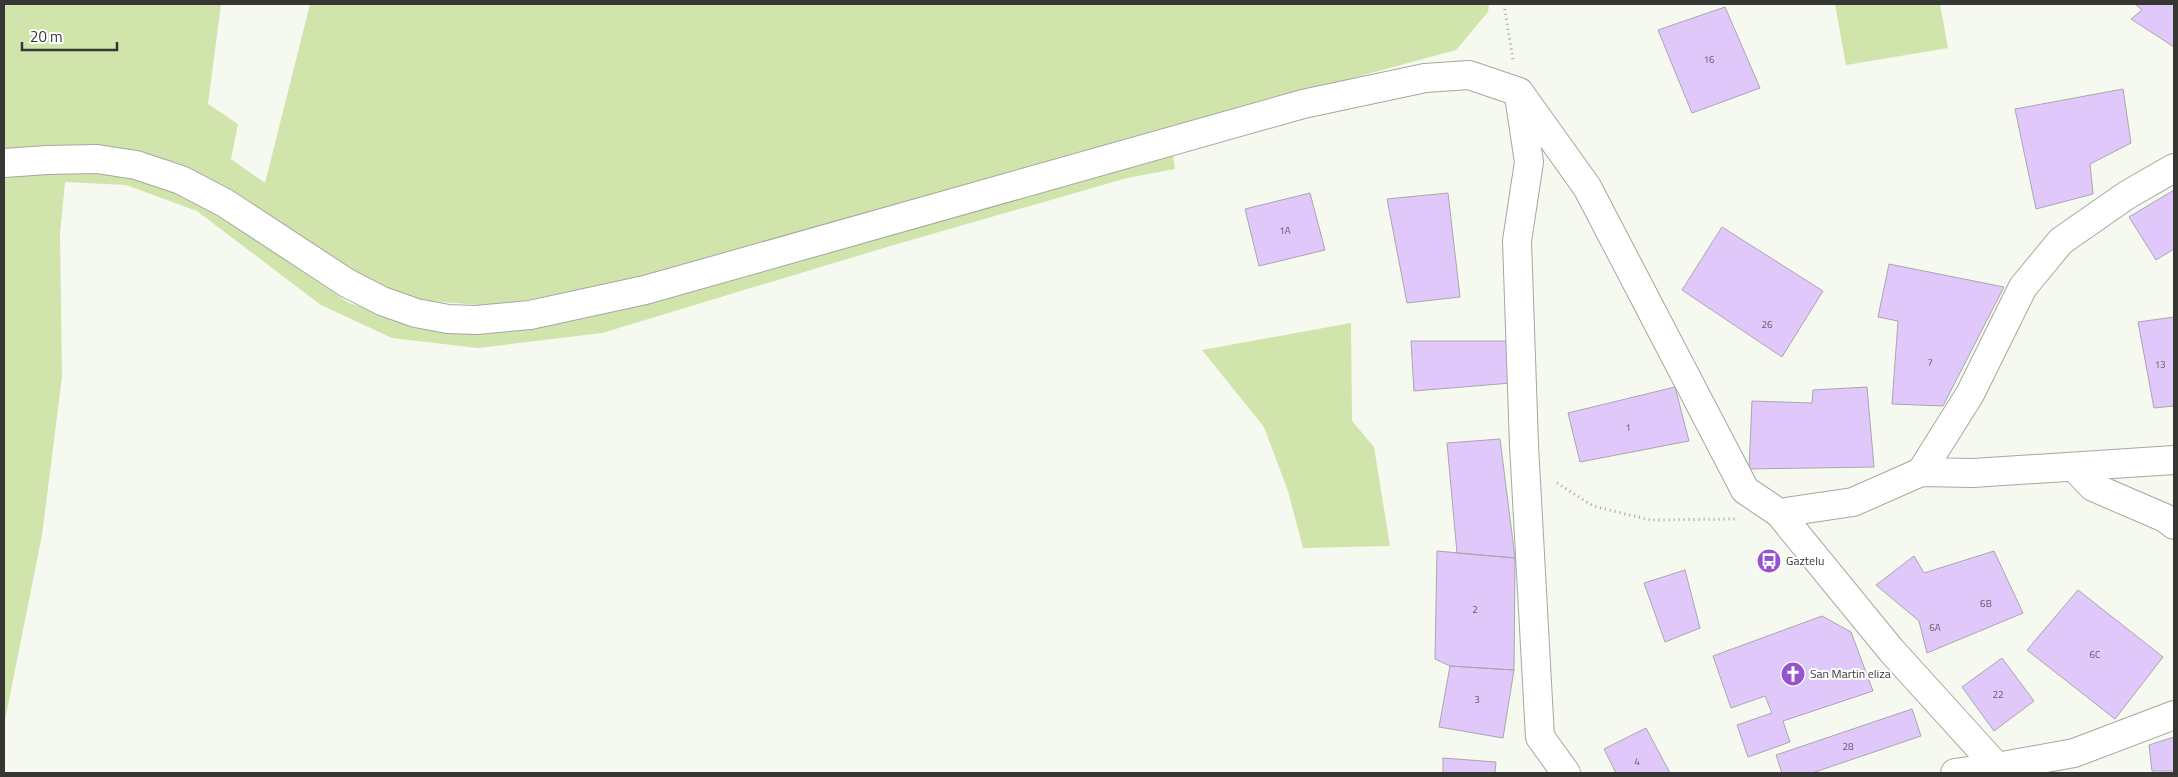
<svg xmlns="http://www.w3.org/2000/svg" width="2178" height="777" font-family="'Titillium Web',sans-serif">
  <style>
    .green { fill: #d0e4ab }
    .building { fill: #e1c8fb; stroke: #aaa6af }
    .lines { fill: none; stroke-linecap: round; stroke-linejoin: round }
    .street-casing { stroke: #a5a89f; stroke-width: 30 }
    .secondary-casing { stroke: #a5a89f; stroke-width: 30 }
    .path { stroke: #a3a59e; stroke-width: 3; stroke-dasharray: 1 4; stroke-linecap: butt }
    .street { stroke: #fff; stroke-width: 28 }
    .secondary { stroke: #fff; stroke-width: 28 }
    .labels { text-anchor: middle; stroke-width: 4; stroke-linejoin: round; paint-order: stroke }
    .number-label { font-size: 10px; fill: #615b65 }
    .poi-label { font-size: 12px; fill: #363733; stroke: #fff; text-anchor: start }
  </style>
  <rect width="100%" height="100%" fill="#f5f9ef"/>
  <!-- green -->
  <path class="green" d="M4 4H221L208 104 238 124 231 159 265 183 310 4H1489L1488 12 1456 50 1110 144 635 280 493 306 416 300 346 271 230 193 176 162 123 151 67 146 4 150Z
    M1835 4H1940L1948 48 1846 65Z
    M1173 154 1175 169 1127 178 887 247 602 333 478 348 392 338 321 305 197 211 126 185 65 182 60 234 62 377 42 535 4 725V173L57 171 118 175 159 185 203 204 349 303 426 327Z
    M1351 323 1352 421 1374 447 1390 546 1303 548 1288 491 1264 427 1202 350Z"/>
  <!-- building -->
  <path class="building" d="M2135 4H2174V47L2131 19 2142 10Z
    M1725 7 1760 88 1692 113 1658 30Z
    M2123 89 2131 143 2090 164 2093 194 2036 209 2015 109Z
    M2174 190V249L2156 260 2129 217Z
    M1310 193 1325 250 1259 266 1245 209Z
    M1448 193 1460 297 1407 303 1387 199Z
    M1722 227 1823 291 1782 357 1682 290Z
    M1889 264 2004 287 1943 406 1892 404 1898 321 1878 317Z
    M2174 317V406L2154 408 2138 322Z
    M1411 341H1508L1511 383 1414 391Z
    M1675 387 1689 441 1580 462 1568 413Z
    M1867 387 1874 467 1749 469 1752 401 1812 403 1813 390Z
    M1500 439 1515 558 1457 553 1447 443Z
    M1437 551 1515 558 1514 670 1450 666 1435 659Z
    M1994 551 2023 613 1927 653 1919 621 1876 585 1914 556 1924 573Z
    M1685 570 1700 628 1665 642 1644 583Z
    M2078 590 2163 657 2115 719 2027 650Z
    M1822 616 1851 632 1873 691 1783 721 1790 742 1748 757 1737 725 1772 713 1765 696 1731 708 1713 656Z
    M2002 658 2034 701 1994 731 1962 687Z
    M1450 666 1514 670 1503 738 1439 727Z
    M1912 709 1921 736 1812 773H1782L1776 755Z
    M1646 728 1670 773H1616L1604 749Z
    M2174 737V771H2152L2149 745Z
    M1443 758 1496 762 1495 773H1443Z"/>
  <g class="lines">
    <defs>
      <path id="street" d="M1519 92 1587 187 1745 490 1779 513 1891 650 1997 767 2074 753 2174 715
        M1519 96 1529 162 1517 241 1524 445 1540 737 1566 773
        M2075 468 2093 487 2165 518 2174 525
        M1921 472 1970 394 2023 287 2061 241 2127 195 2174 168
        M1779 513 1853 502 1921 472 1973 473 2174 460
        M1955 773 1997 767 2002 773"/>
      <path id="secondary" d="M4 163 47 160 97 159 136 165 181 180 225 203 347 283 382 301 416 313 448 319 476 320 530 315 645 290 1303 104 1425 78 1469 75 1519 92"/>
    </defs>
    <!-- street casing -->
    <use href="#street" class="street-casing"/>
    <!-- secondary casing -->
    <use href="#secondary" class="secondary-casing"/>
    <!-- path -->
    <path class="path" d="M1504 4 1513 60
      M1557 483 1593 506 1650 520 1735 519"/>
    <!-- street -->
    <use href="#street" class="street"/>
    <!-- secondary -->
    <use href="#secondary" class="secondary"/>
  </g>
  <!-- icons -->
  <defs>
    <symbol id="bus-disc" viewBox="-11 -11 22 22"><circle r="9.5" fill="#9655cb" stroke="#fff"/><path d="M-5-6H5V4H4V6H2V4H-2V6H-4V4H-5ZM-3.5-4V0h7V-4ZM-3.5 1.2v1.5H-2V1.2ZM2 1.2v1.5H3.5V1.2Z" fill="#fff"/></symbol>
    <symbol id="church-disc" viewBox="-11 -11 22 22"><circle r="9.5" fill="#9655cb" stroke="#fff"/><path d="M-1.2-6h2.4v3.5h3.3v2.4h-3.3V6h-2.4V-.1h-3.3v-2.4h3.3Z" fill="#fff"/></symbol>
  </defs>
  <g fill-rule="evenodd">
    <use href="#bus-disc" x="1755" y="547" width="28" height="28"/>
    <use href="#church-disc" x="1779" y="660" width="28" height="28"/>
  </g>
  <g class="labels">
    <!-- number labels -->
    <g class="number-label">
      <text x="1709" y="63">16</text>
      <text x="1285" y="234">1A</text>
      <text x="1767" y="328">26</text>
      <text x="1930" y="366">7</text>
      <text x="2160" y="368">13</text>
      <text x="1628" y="431">1</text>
      <text x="1986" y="607">6B</text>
      <text x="1475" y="613">2</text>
      <text x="1935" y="631">6A</text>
      <text x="2095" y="658">6C</text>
      <text x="1998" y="698">22</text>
      <text x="1477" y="703">3</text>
      <text x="1848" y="750">28</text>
      <text x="1637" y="765">4</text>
    </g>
    <!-- poi labels -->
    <g class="poi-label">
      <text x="1786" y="565">Gaztelu</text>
      <text x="1810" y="678">San Martin eliza</text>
    </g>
  </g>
  <!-- border -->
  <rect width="2178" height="777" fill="none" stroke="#363733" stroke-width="10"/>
  <!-- scale -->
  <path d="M22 42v8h95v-8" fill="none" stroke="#363733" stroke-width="2.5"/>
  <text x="30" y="42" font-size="15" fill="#363733" stroke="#ffffff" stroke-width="4" paint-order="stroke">20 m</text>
</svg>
